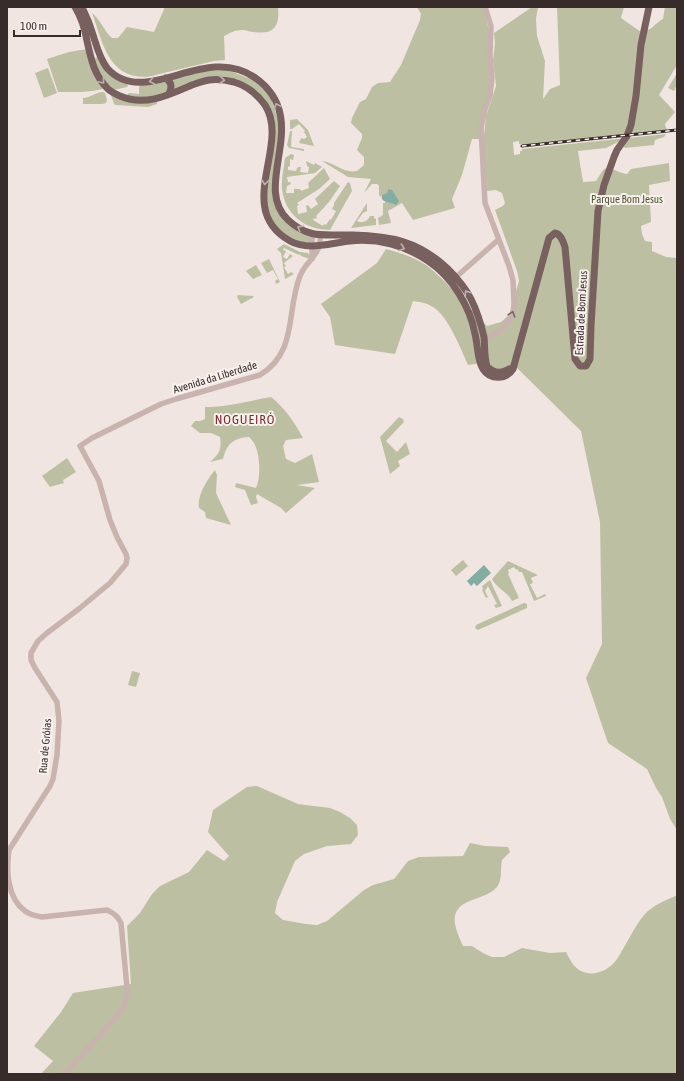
<svg xmlns="http://www.w3.org/2000/svg" width="684" height="1081" font-family="'Asap Condensed',sans-serif">
  <style>
    .green { fill: #bdbfa2 }
    .water { fill: #83aca3 }
    .lines { fill: none; stroke-linecap: round; stroke-linejoin: round }
    .minor { stroke: #c9b3ae; stroke-width: 5.5 }
    .major { stroke: #78605e; stroke-width: 7 }
    .rail-casing { stroke: #382c2b; stroke-width: 3 }
    .rail { stroke: #f9f1ed; stroke-width: 1.5; stroke-dasharray: 4.5; stroke-linecap: butt }
    .oneway { stroke: #bfb0ad }
    .oneway2 { stroke: #796966 }
    .labels { text-anchor: middle; stroke-width: 4; stroke-linejoin: round; paint-order: stroke }
    .park-label { font-size: 11px; fill: #505432; stroke: #f9f1ed }
    .street-label { font-size: 11px; fill: #382c2b; stroke: #f9f1ed }
    .quarter-label { font-size: 13px; letter-spacing: 1px; fill: #7f2c2e; stroke: #f9f1ed }
  </style>
  <rect width="100%" height="100%" fill="#f1e5e1"/>
  <!-- green -->
  <path class="green" d="M165 7H278C280 26 274 35 254 32 250 32 246 30 242 30 235 30 230 33 224 36L225 60 214 61 147 77C108 78 103 43 92 13 101 20 104 31 112 38H118L127 27 154 32Z
    M417 7H483L489 30 490 83 479 139H472L462 175 452 199 455 208 413 220 402 203 388 211 391 223 379 225 378 218 383 215V203H385V201L389 202 394 205 388 189 387 193 381 196 382 199 379 195V186L377 184H372L364 193 371 179 348 177 322 161C334 162 344 174 357 171L364 165V157L357 150 362 138V134L351 123 352 118 360 102 366 99 372 87 378 83 390 82 401 65 420 20 421 14Z
    M532 7H538L536 19 537 36 545 61 543 99 550 89 560 85 557 7H624L621 18 641 32C655 29 652 25 663 19L665 7H677V65L659 95 675 112 665 124 667 131 522 145V144H519V141L513 142 514 155 520 154V151H522V149L666 134 664 137 655 140 654 145 625 148 620 141 606 148 578 151 583 182 596 181 603 170 606 168C614 168 619 173 627 174L631 169 669 163 670 181 649 185 651 222 641 226 642 234 645 241 652 242V251L666 257 677 258V830L670 819 662 797 656 788 647 769 608 743 586 678 602 644 600 522 581 431 517 368 507 366C500 371 493 370 489 362L468 365C461 349 448 316 433 307 427 303 420 302 413 301L395 354 335 345 330 317 321 304 377 263 386 249C400 253 414 257 426 265 446 280 469 308 487 326L501 322 509 315 519 281 517 271 495 210 503 206 505 203 502 193 496 190 487 191 483 146 486 116 496 86 493 60 495 43 494 33Z
    M87 49 103 89C88 93 72 92 58 92L47 59 69 52Z
    M97 57 127 83 128 86 127 87 114 90C103 81 99 71 94 59Z
    M48 68 57 93 44 98 35 73Z
    M228 70 253 80 267 93 271 99 279 121 277 205 311 237V243L299 242 291 239 277 227 273 222 266 204 271 111 238 80 223 76 206 77 173 90 171 79 197 72Z
    M677 73V85L674 91 668 88Z
    M165 80 169 83 166 93 148 98 127 96 129 93 139 94V87L141 85Z
    M103 92 105 93 107 100 106 103 102 104H83V98C91 98 95 92 103 92Z
    M111 95C128 103 138 104 157 102V104L148 107 116 105 114 104Z
    M297 119 308 130 314 146 299 143 300 140 302 138 304 139 307 137 304 132 305 131 299 124 292 129H290V120Z
    M290 131H292L291 147 304 149V151L289 148 287 145Z
    M291 154 294 155 293 160 290 159V166L288 167V170L296 171 298 167H301L300 172 308 173 309 167 307 166 306 161 314 165 315 163 322 167 315 173 287 177 288 182H290L291 184 287 186 286 193H294V189H300L301 191 309 188 308 183 324 168 330 179 319 189 297 203 299 205 297 206 298 214 307 212 306 206 308 205 311 209 318 204 315 199 334 181 340 186 329 202 316 216 317 217 316 219 314 218 313 220 323 226 324 224 326 225 330 219 331 220 336 211 332 209 334 205V203L348 182 350 183 352 191 330 230C306 230 285 215 282 189 281 179 284 168 285 158Z
    M367 203V211L363 213 357 221C362 224 368 221 370 216H374V218L376 219V225L351 228Z
    M284 244 300 252 308 253 311 258 310 259 301 256 300 254 299 255 284 248 283 250 286 251 283 257 287 259 290 254 293 256 284 263 286 266 284 267 288 274 291 272 294 274 285 279 281 253 277 249Z
    M269 259 280 282 276 284 275 281 278 279 273 270 267 273 261 263Z
    M256 265 262 275 253 279 246 271Z
    M238 295 253 296 254 297 241 304 237 297Z
    M271 397C285 408 295 423 303 438L286 440 283 446 286 459 295 463 312 454 319 482 297 485 315 488 286 513 281 508 257 494 256 497 258 503 251 505 245 490 235 487 236 483 256 488C261 477 260 456 255 445 254 442 251 439 249 437 233 438 227 444 223 459L210 462C219 454 222 450 220 437L211 433H200L191 426 195 421H200L205 419V407C228 407 248 401 271 397Z
    M399 417 403 419 404 422 386 441 397 452 406 442 410 454 398 461 400 466 390 474 380 437Z
    M67 458 76 472 63 480 64 483 50 487 42 476Z
    M215 470 217 475 216 493 231 525 206 518 205 512 199 508C197 495 207 480 215 470Z
    M463 560 468 566 456 576 451 570Z
    M508 561 538 575 531 578 533 583 530 584 537 598 545 594 546 596 534 601 522 572H519L517 569 516 570 514 567 508 570 509 573 508 574 519 598 512 601C507 591 497 589 492 579Z
    M490 580 502 606 496 608 494 605 497 604 488 586 485 591 488 597 486 598 482 590 483 589 482 586Z
    M524 603 527 604V608L478 630 475 628 476 625Z
    M132 671 140 673 136 687 128 685Z
    M257 786 298 804 330 808 340 812 350 818 357 825 358 835 351 844 327 846 304 854 295 861 277 902 275 913 283 920 306 924 317 925 327 921 364 890 373 885 394 879 408 861 419 857 463 856 470 843 485 846 508 847 510 852 502 860C500 868 503 879 497 887 492 893 483 896 475 899 447 908 453 924 463 946H472L483 953 492 957H504L522 948 550 953 566 952C569 958 573 966 579 970 592 978 609 971 617 959 627 944 633 928 645 914 653 905 667 900 677 895V1074H41L53 1061 34 1046 61 1012 73 993 131 984 127 926 140 913 152 894 160 886 189 872 207 850 224 861 229 856 208 832 213 810 247 787Z"/>
  <!-- water -->
  <path class="water" d="M388 189 392 190 399 201 396 205 384 201 382 199V195L387 193Z
    M484 565 491 573 477 586 474 583 471 586 467 581Z"/>
  <g class="lines">
    <!-- minor -->
    <path class="minor" d="M312 259V239L314 235
      M456 289V277L498 240
      M476 337H489L500 331 513 316 514 303 513 280 509 266 485 203 481 128 485 109 490 95 492 78 490 56 491 26 485 7
      M64 1074 114 1020 124 1006 127 996V988L121 923C118 916 114 913 107 910L42 917C36 916 30 915 25 911 7 898 6 870 9 850L50 786 53 779 57 755 59 721 57 702 35 668 31 660V653L38 641 47 633 80 608 110 583 126 564 127 558 126 554 117 537 110 520 99 481 80 446 92 438 161 404 176 399 260 375C298 352 286 311 300 276 306 260 322 255 320 235"/>
    <!-- major -->
    <path class="major" d="M75 7C81 17 85 29 87 41 91 59 94 75 108 89 111 92 116 94 120 96 145 107 169 95 192 85 198 83 203 81 209 80 217 79 226 80 234 82 247 86 257 94 265 105 291 145 233 209 290 241 308 251 330 243 350 241 377 238 405 245 428 261 452 277 470 306 475 334 478 345 477 360 483 369 490 380 506 380 513 369L549 238 555 233C561 234 563 241 565 247L575 359 580 366H586L590 359 591 326 598 211 604 185 614 157 617 150 627 136 631 125 636 96 641 45 649 7
      M82 7C87 17 91 27 94 38 97 48 100 59 107 68 144 110 204 43 254 77 315 119 250 184 288 220 310 240 326 234 353 235 391 236 418 241 447 268 456 277 465 287 471 299 477 311 481 324 484 337 485 347 484 357 487 366 493 373 501 374 509 369
      M166 78C172 83 172 87 169 94"/>
    <defs>
      <path id="rail" d="M522 146 677 130"/>
    </defs>
    <!-- rail casing -->
    <use href="#rail" class="rail-casing"/>
    <!-- rail -->
    <use href="#rail" class="rail"/>
  </g>
  <!-- one-way arrows -->
  <defs><path id="oneway-chevron" d="M-2-3.5L2.5 0L-2 3.5" fill="none" stroke-width="1.6" stroke-linecap="round" stroke-linejoin="round"/></defs>
  <g class="oneway">
    <use href="#oneway-chevron" transform="translate(222 80) rotate(5)"/>
    <use href="#oneway-chevron" transform="translate(102 81) rotate(50)"/>
    <use href="#oneway-chevron" transform="translate(152 81) rotate(168)"/>
    <use href="#oneway-chevron" transform="translate(277 106) rotate(-114)"/>
    <use href="#oneway-chevron" transform="translate(265 182) rotate(97)"/>
    <use href="#oneway-chevron" transform="translate(300 228) rotate(-148)"/>
    <use href="#oneway-chevron" transform="translate(402 248) rotate(20)"/>
    <use href="#oneway-chevron" transform="translate(467 293) rotate(-123)"/>
  </g>
  <use class="oneway2" href="#oneway-chevron" transform="translate(512 314) rotate(-73)"/>
  <g class="labels">
    <!-- park labels -->
    <g class="park-label">
      <text x="627" y="203">Parque Bom Jesus</text>
    </g>
    <!-- street labels -->
    <g class="street-label">
      <text transform="translate(581 313) rotate(-87)" y="4">Estrada de Bom Jesus</text>
      <text transform="translate(215 377) rotate(-17)" y="4">Avenida da Liberdade</text>
      <text transform="translate(45 746) rotate(-85)" y="4">Rua de Gróias</text>
    </g>
    <!-- quarter labels -->
    <g class="quarter-label">
      <text x="245" y="424">NOGUEIRÓ</text>
    </g>
  </g>
  <!-- border -->
  <rect width="684" height="1081" fill="none" stroke="#382c2b" stroke-width="16"/>
  <!-- scale -->
  <path d="M14 30v6h66v-6" fill="none" stroke="#382c2b" stroke-width="2"/>
  <text x="20" y="30" font-size="12" fill="#382c2b" stroke="#f9f1ed" stroke-width="3" paint-order="stroke">100 m</text>
</svg>
